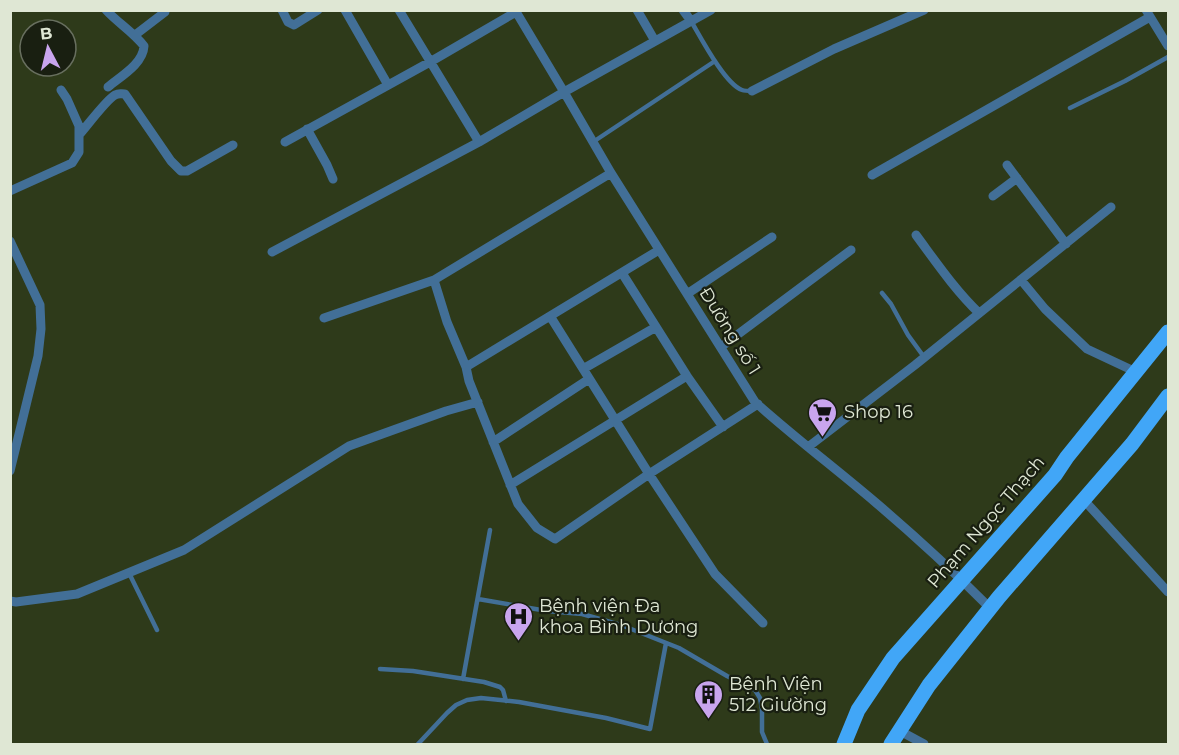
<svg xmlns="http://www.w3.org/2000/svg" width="1179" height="755" font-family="Montserrat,sans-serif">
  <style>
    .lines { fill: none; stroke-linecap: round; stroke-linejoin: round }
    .service { stroke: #426f97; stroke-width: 4.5 }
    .minor { stroke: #426f97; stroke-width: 9 }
    .primary { stroke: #41a6f7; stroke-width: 15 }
    .labels { text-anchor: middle; stroke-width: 4.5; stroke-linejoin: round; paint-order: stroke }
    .street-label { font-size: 18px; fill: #dfe7d4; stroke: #191f11 }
    .poi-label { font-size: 18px; fill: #dfe7d4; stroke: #191f11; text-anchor: start }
  </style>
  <rect width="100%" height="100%" fill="#2e3a1a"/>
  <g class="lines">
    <!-- service -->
    <path class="service" d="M691 21C701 38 725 84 742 90 745 91 749 91 752 91
      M1070 108 1125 81 1168 57
      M593 142 715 61
      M882 293 891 304 908 335 924 357
      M129 573 157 630
      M478 599 547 611 582 614 621 625 679 648 727 676 755 690 760 698 762 709V732L767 744
      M380 669 413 671 484 682 500 687 503 690 506 701
      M463 679 490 530
      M418 744 447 713 456 705 467 700 481 698 519 702 606 718 650 729 666 643"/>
    <!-- minor -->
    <path class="minor" d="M106 10C118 23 133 32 144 46 143 64 121 76 108 87
      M282 10 288 22 294 25 318 10
      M345 10 388 85
      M399 10 479 142
      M515 10 564 92 611 173 755 402C794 437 835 468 875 502 915 536 953 571 990 608
      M637 10 655 41
      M683 10 691 21
      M1146 10 1168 46
      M135 35 165 12
      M752 91 834 49 924 10
      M307 129 327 165 333 179
      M79 135C87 126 107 99 115 95 119 93 120 94 125 94L171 161 181 171H187L233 145
      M285 142 430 62 516 12
      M1007 165 1066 244
      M872 175 1150 17
      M10 191 72 163 79 152V126L67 99 61 90
      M993 196 1017 178
      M916 235C936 262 955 290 979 313
      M10 241 40 305 41 329 38 356 10 471
      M272 252 479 142 564 92 711 10
      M622 273 687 376 723 427
      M434 280 447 322 466 367 469 381 518 504 537 528 555 539 649 474 758 404
      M1021 280 1045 309 1087 349 1136 372
      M687 294 772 237
      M550 316 649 474 715 574 763 623
      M324 318 434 280 611 173
      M721 347 851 250
      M466 367 659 250
      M583 369 656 327
      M493 442 589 379
      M808 447 915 365 1111 207
      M510 485 687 376
      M1083 499 1168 592
      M10 601 16 602 77 594 184 550 349 446 446 411 478 402
      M900 731 924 744"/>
    <!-- primary -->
    <path class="primary" d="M844 744 858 710 893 658 1055 475 1067 457 1168 332
      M891 744 929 685 999 597 1132 444 1168 396"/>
  </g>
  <!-- icons -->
  <defs>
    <symbol id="supermarket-pin" viewBox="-11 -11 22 30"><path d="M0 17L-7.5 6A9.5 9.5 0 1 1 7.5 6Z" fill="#c9a5ee" stroke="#191f11"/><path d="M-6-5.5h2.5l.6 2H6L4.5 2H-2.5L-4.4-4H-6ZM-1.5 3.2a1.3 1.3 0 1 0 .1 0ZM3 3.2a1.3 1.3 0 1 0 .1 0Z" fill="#111"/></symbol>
    <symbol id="hospital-pin" viewBox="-11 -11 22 30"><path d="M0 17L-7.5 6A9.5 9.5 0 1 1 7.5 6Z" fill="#c9a5ee" stroke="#191f11"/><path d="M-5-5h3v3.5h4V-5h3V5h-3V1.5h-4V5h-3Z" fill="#111"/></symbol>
    <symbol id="building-pin" viewBox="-11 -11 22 30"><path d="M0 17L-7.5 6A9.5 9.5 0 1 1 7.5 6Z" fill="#c9a5ee" stroke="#191f11"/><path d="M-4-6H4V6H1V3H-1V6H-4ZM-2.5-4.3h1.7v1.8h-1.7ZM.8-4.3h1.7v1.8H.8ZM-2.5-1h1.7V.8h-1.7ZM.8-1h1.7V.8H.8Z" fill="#111"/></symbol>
  </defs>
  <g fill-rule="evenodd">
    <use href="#supermarket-pin" x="806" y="396" width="33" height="45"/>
    <use href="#hospital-pin" x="502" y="600" width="33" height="45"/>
    <use href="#building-pin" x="692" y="678" width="33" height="45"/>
  </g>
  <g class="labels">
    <!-- street labels -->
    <g class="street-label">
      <text transform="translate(730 331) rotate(58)" y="6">Đường số 1</text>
      <text transform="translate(986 522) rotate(-49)" y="6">Phạm Ngọc Thạch</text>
    </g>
    <!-- poi labels -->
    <g class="poi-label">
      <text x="844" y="418">Shop 16</text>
      <text x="539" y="612">Bệnh viện Đa<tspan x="539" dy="21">khoa Bình Dương</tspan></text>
      <text x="729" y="690">Bệnh Viện<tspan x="729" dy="21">512 Giường</tspan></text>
    </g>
  </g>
  <!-- border -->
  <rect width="1179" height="755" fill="none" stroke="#dfe7d4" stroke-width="24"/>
  <!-- north arrow -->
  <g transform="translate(48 48) rotate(353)"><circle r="28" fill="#191f11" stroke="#686f5f" stroke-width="1.5"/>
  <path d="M0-4.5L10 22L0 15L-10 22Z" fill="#c9a5ee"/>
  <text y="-9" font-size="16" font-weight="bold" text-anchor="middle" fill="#dfe7d4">B</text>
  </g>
</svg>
